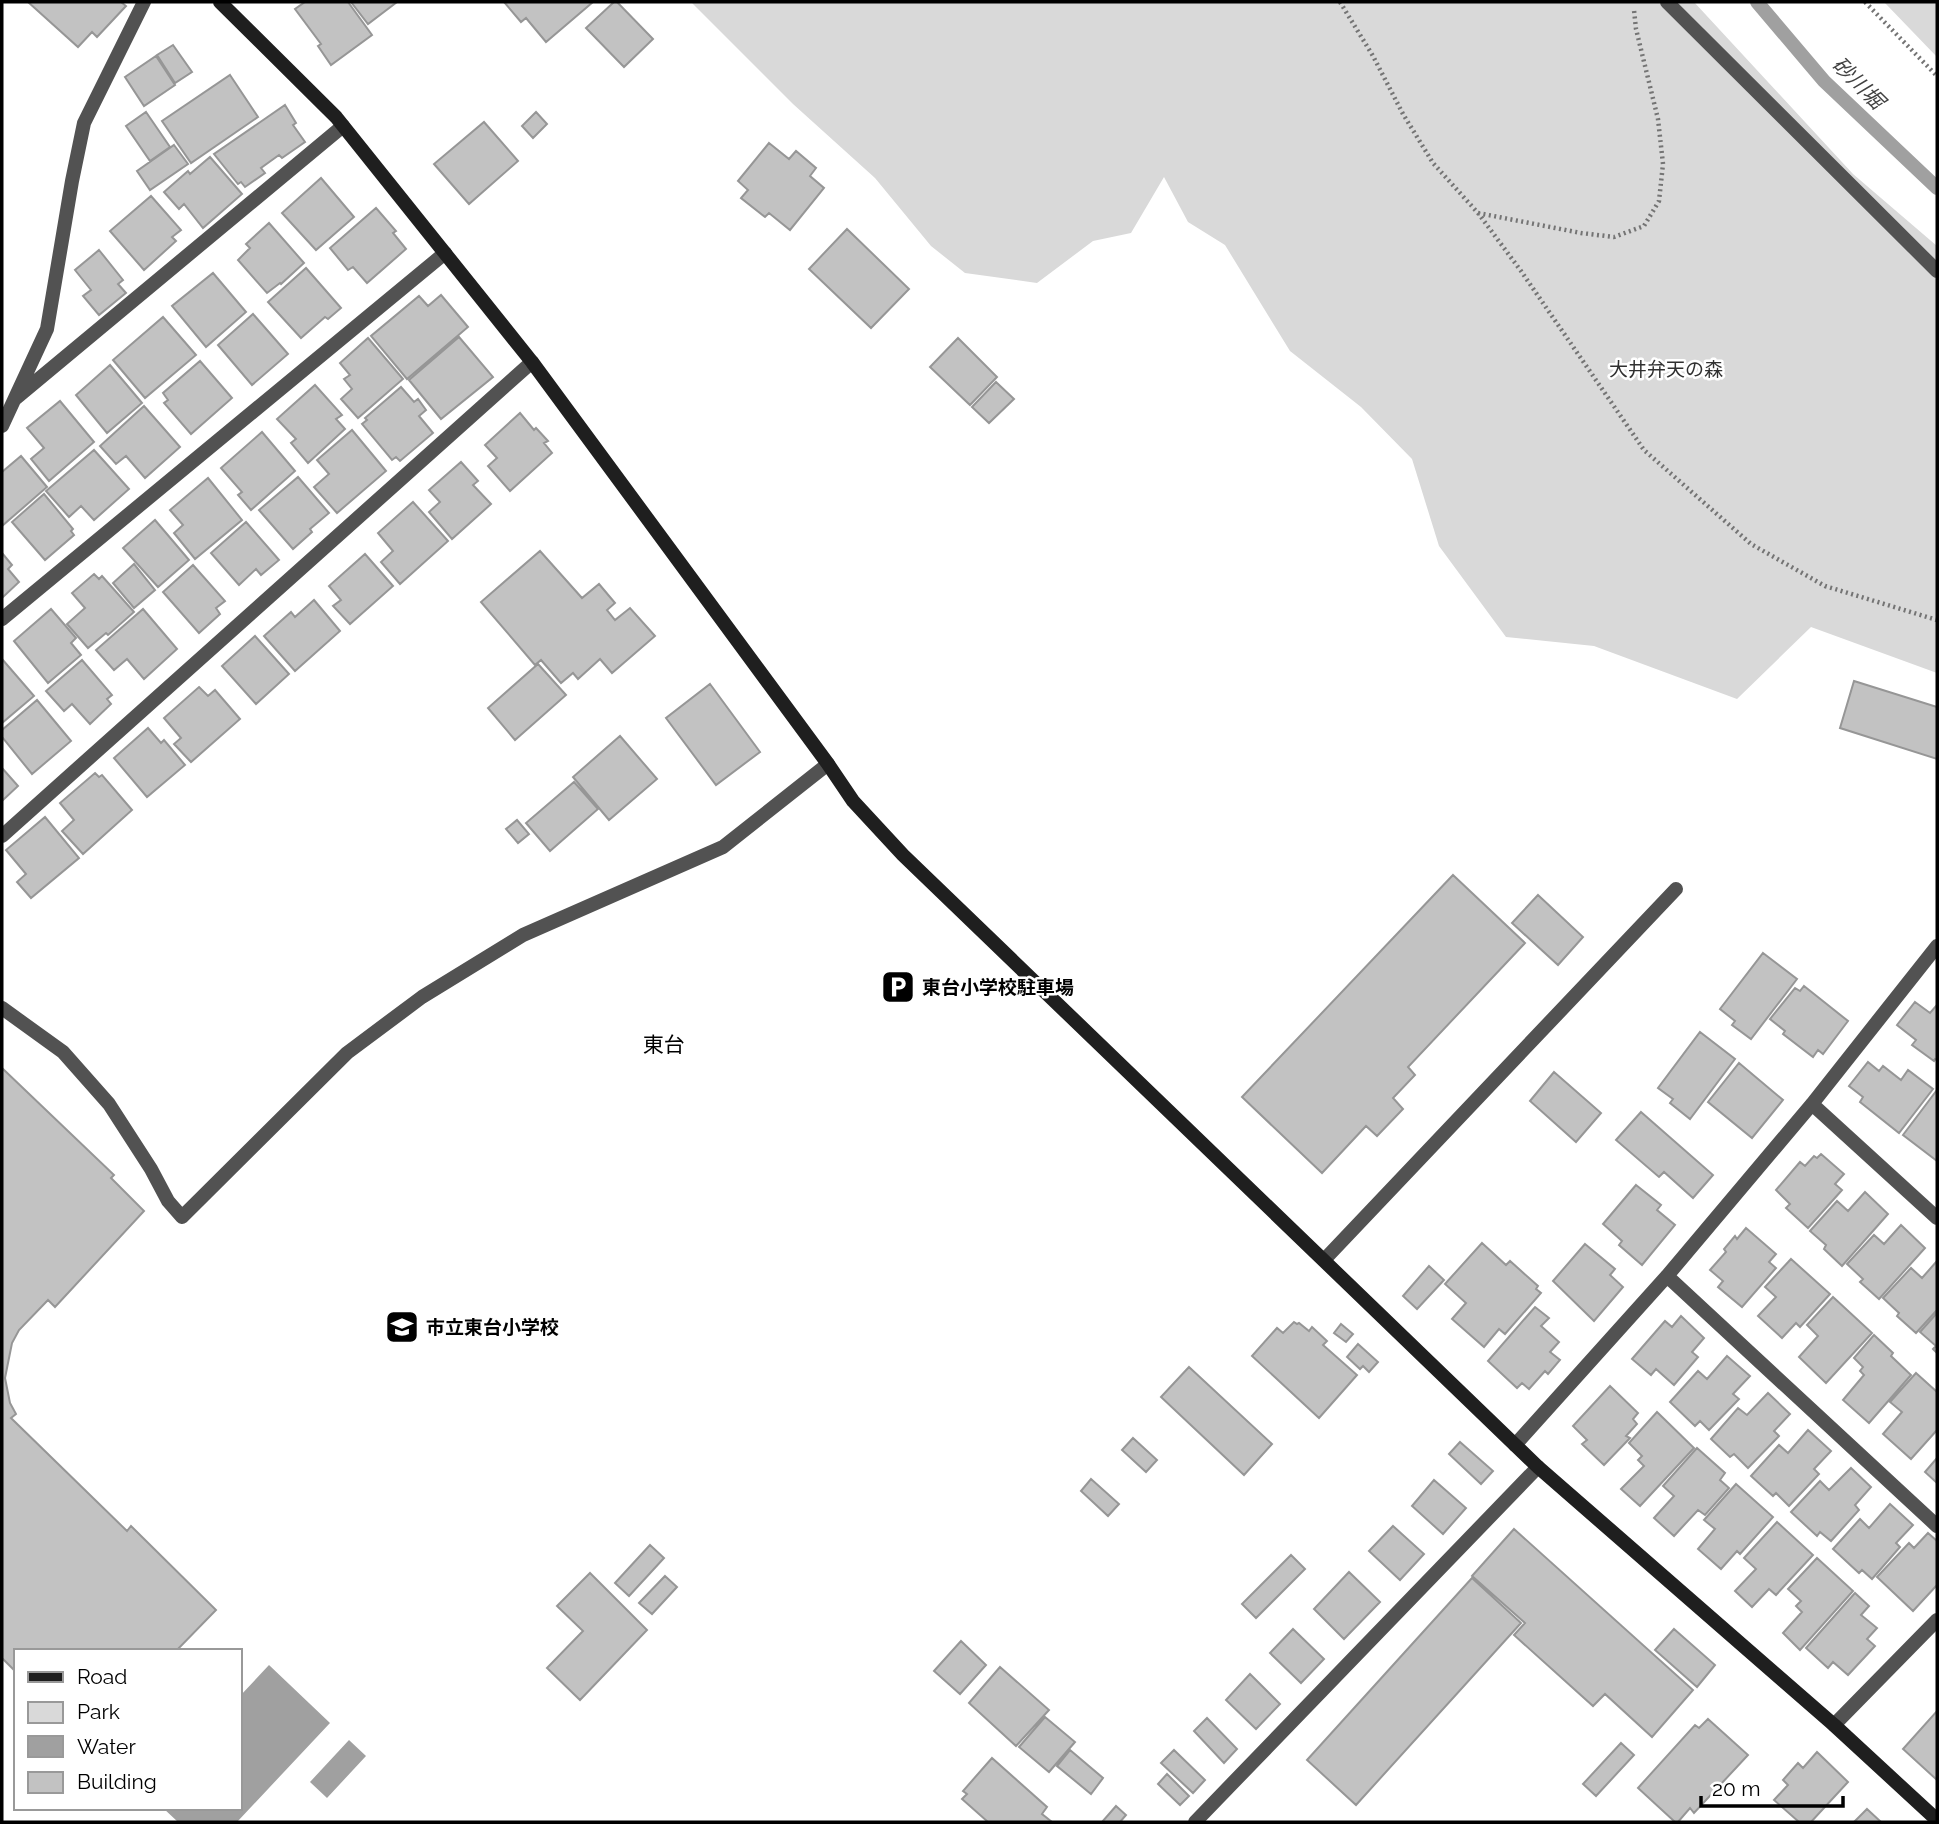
<svg xmlns="http://www.w3.org/2000/svg" width="1939" height="1824" font-family="Raleway,'Noto Sans JP',sans-serif">
  <style>
    .green { fill: #d9d9d9 }
    .water { fill: #a0a0a0 }
    .lines { fill: none; stroke-linecap: round; stroke-linejoin: round }
    .stream { stroke: #a0a0a0; stroke-width: 14 }
    .building { fill: #c2c2c2; stroke: #969696; stroke-width: 2 }
    .path { stroke: #747474; stroke-width: 4.5; stroke-dasharray: 2 3.5; stroke-linecap: butt }
    .lane { stroke: #525252; stroke-width: 14 }
    .street { stroke: #525252; stroke-width: 14 }
    .secondary { stroke: #1f1f1f; stroke-width: 14 }
    .labels { text-anchor: middle; stroke-width: 5; stroke-linejoin: round; paint-order: stroke }
    .park-label { font-size: 19px; fill: #303030; stroke: #fff }
    .poi-label { font-size: 19px; font-weight: bold; fill: #000; stroke: #fff; text-anchor: start }
    .water-label { font-size: 21px; font-style: italic; fill: #414141; stroke: #fff }
    .neighbourhood-label { font-size: 21px; fill: #000; stroke: #fff }
  </style>
  <rect width="100%" height="100%" fill="#fff"/>
  <!-- green -->
  <path class="green" d="M691 2H1694L1853 174 1937 246V673L1811 627 1737 699 1594 646 1506 637 1439 546 1412 459 1361 407 1290 351 1225 245 1188 222 1164 177 1131 233 1093 241 1037 283 965 273 931 246 875 178 793 104Z
    M1884 2H1937V57Z"/>
  <!-- water -->
  <path class="water" d="M269 1665 330 1723 237 1822H178L163 1808H240V1696Z
    M349 1740 366 1756 327 1798 310 1782Z"/>
  <g class="lines">
    <!-- stream -->
    <path class="stream" d="M1757 2 1824 81 1937 188"/>
  </g>
  <!-- building -->
  <path class="building" d="M28 2H121L126 6 97 37 92 32 78 47Z
    M305 2H348L372 35 331 65 318 46 321 44 295 9Z
    M351 2H397L368 24Z
    M504 2H593L546 42 526 18 521 22Z
    M614 2H617L653 39 624 67 586 28Z
    M173 45 192 72 175 83 157 55Z
    M156 56 175 85 144 106 125 77Z
    M230 75 258 117 191 163 162 121Z
    M285 105 296 123 293 125 305 142 282 158 279 155 261 168 265 173 245 187 241 182 238 184 214 154Z
    M146 112 170 147 150 161 126 126Z
    M536 112 547 124 533 138 522 126Z
    M484 122 518 161 469 204 434 164Z
    M769 143 789 159 796 151 816 168 810 176 824 188 790 230 769 213 765 217 741 198 748 190 738 181Z
    M174 145 188 164 150 190 137 171Z
    M210 157 242 194 203 228 184 204 179 209 164 192 188 171 190 174Z
    M321 178 354 217 316 250 282 213Z
    M151 196 181 230 172 237 176 241 144 270 110 231Z
    M376 208 396 231 393 233 406 249 367 283 353 267 348 270 330 248Z
    M269 223 304 263 281 284 280 283 267 293 238 260 250 248 246 244Z
    M847 229 909 289 871 328 809 269Z
    M99 250 123 280 118 284 126 293 99 315 83 296 91 290 75 270Z
    M306 268 341 308 328 319 325 317 301 338 268 302Z
    M213 273 246 312 206 347 172 306Z
    M441 295 468 327 407 379 371 336 419 296 428 306Z
    M253 314 288 354 252 385 218 345Z
    M163 317 196 355 145 398 113 360Z
    M459 337 493 377 441 419 409 380Z
    M368 338 403 379 358 418 341 399 352 389 344 379 350 375 340 363Z
    M958 338 997 377 970 405 930 367Z
    M200 361 232 398 191 434 164 403 168 400 163 393Z
    M110 365 142 403 107 433 76 395Z
    M996 382 1014 399 989 423 972 407Z
    M315 385 342 415 336 419 345 429 308 463 291 443 296 439 277 419Z
    M401 387 414 402 418 399 426 410 419 416 433 433 400 461 396 457 392 460 362 424 367 420 365 418Z
    M60 401 94 442 49 481 31 459 44 448 27 428Z
    M144 406 180 447 145 478 126 456 116 464 100 446Z
    M520 413 534 430 536 428 548 441 544 443 552 453 510 491 488 466 497 458 485 445Z
    M352 430 386 471 337 513 314 487 329 474 317 460Z
    M262 432 295 471 251 510 238 495 242 492 221 468Z
    M94 450 129 489 94 520 81 506 69 517 46 491Z
    M21 456 47 487 2 526V472Z
    M461 462 478 481 473 485 491 504 452 539 429 512 440 502 429 490Z
    M298 477 329 513 310 529 312 532 293 549 259 510Z
    M208 478 242 520 195 559 174 533 183 525 170 510Z
    M44 494 73 529 71 531 74 535 45 560 12 522Z
    M413 502 448 541 400 584 381 562 393 551 378 533Z
    M155 520 189 560 158 587 123 548Z
    M246 522 279 560 261 575 256 569 239 585 211 553Z
    M540 551 582 598 599 584 615 603 607 610 615 620 630 608 655 636 612 673 600 659 578 679 573 673 561 683 541 660 535 665 481 602Z
    M2 553 12 565 8 569 19 582 2 598Z
    M365 554 393 586 350 624 333 606 341 600 329 586Z
    M134 564 155 590 134 608 113 583Z
    M193 565 225 601 216 608 220 614 199 633 163 592Z
    M94 574 99 579 102 576 134 612 108 635 106 633 88 648 67 624 85 608 72 593Z
    M314 600 340 631 295 671 264 636 291 612 295 617Z
    M51 609 76 638 71 643 81 655 48 683 14 641Z
    M143 609 177 649 144 679 127 659 114 670 96 650Z
    M255 636 289 674 256 704 222 666Z
    M2 659 34 696 2 723Z
    M82 660 112 695 107 699 111 704 90 724 72 704 64 711 46 691Z
    M538 664 566 695 515 740 488 708Z
    M1854 681 1937 707V759L1840 728Z
    M710 684 760 752 716 785 666 718Z
    M199 687 208 696 215 690 240 719 191 762 174 744 181 738 164 718Z
    M37 700 71 741 32 774 2 737V730Z
    M148 728 161 743 164 740 185 765 147 797 114 758Z
    M620 736 657 779 609 820 573 777Z
    M2 768 18 786 2 801Z
    M95 773 99 777 102 775 132 810 83 854 62 831 74 820 60 803Z
    M574 782 598 809 550 851 526 823Z
    M45 817 79 858 31 898 17 882 26 874 6 850Z
    M517 820 529 834 518 843 506 829Z
    M1453 875 1525 943 1408 1067 1415 1075 1393 1098 1403 1109 1377 1136 1366 1126 1322 1173 1242 1097Z
    M1538 895 1583 937 1558 965 1512 923Z
    M1763 953 1797 979 1751 1039 1732 1025 1735 1021 1720 1009Z
    M1804 986 1848 1021 1823 1054 1818 1050 1813 1057 1783 1034 1785 1031 1770 1019 1795 988 1800 991Z
    M1915 1002 1930 1013 1937 1005V1060L1935 1059 1934 1061 1912 1045 1916 1040 1897 1025Z
    M1700 1032 1735 1059 1690 1119 1670 1103 1673 1099 1658 1088Z
    M1868 1062 1879 1071 1883 1066 1901 1080 1908 1070 1933 1089 1899 1133 1860 1102 1863 1097 1849 1086Z
    M1739 1063 1783 1100 1752 1138 1708 1102Z
    M2 1068 114 1175 111 1178 144 1211 55 1307 48 1300 19 1330 12 1343 5 1378 10 1403 16 1414 11 1418 127 1531 131 1526 216 1610 176 1651H16V1672L2 1658Z
    M1554 1072 1601 1113 1576 1142 1530 1101Z
    M1937 1090V1161L1903 1135Z
    M1641 1112 1713 1175 1693 1198 1664 1172 1659 1177 1616 1140Z
    M1821 1154 1844 1174 1835 1184 1842 1190 1808 1228 1786 1208 1790 1204 1776 1190 1800 1162 1805 1166 1814 1156 1817 1158Z
    M1636 1185 1661 1205 1657 1210 1675 1225 1642 1265 1619 1245 1622 1241 1603 1224Z
    M1865 1192 1888 1214 1842 1266 1824 1249 1826 1245 1810 1231 1837 1201 1848 1211Z
    M1901 1225 1925 1248 1879 1299 1860 1282 1863 1279 1847 1264 1874 1235 1884 1244Z
    M1746 1228 1776 1254 1769 1262 1776 1268 1742 1307 1718 1287 1723 1281 1710 1270 1726 1252 1724 1249 1735 1236 1737 1239Z
    M1482 1243 1506 1265 1510 1261 1538 1286 1536 1289 1541 1293 1505 1334 1499 1329 1484 1347 1452 1319 1466 1303 1445 1284Z
    M1585 1244 1615 1269 1610 1275 1623 1287 1594 1321 1553 1281Z
    M1791 1259 1830 1294 1800 1327 1796 1323 1782 1338 1758 1316 1776 1297 1765 1287Z
    M1937 1261V1310L1916 1333 1897 1316 1899 1313 1883 1298 1911 1268 1922 1278Z
    M1429 1266 1444 1280 1417 1309 1403 1296Z
    M1833 1297 1872 1333 1826 1383 1799 1357 1818 1336 1807 1325Z
    M1535 1307 1549 1318 1541 1326 1559 1342 1550 1352 1560 1360 1548 1374 1545 1371 1529 1389 1522 1383 1517 1388 1488 1361Z
    M1937 1313V1353L1933 1349 1936 1346 1920 1332Z
    M1681 1316 1704 1338 1692 1352 1698 1357 1674 1385 1656 1369 1651 1375 1632 1359 1665 1321 1672 1327Z
    M1294 1322 1297 1324 1299 1323 1309 1331 1312 1327 1327 1341 1323 1345 1357 1375 1319 1418 1252 1356 1277 1328 1283 1333Z
    M1341 1324 1353 1334 1346 1342 1334 1333Z
    M1874 1335 1893 1353 1891 1356 1911 1375 1869 1423 1843 1400 1864 1375 1860 1371 1863 1367 1854 1358Z
    M1358 1344 1378 1362 1369 1372 1363 1366 1360 1369 1347 1357Z
    M1727 1356 1750 1376 1733 1394 1739 1399 1709 1430 1700 1421 1695 1426 1670 1402 1698 1371 1707 1379Z
    M1189 1367 1272 1444 1244 1475 1161 1397Z
    M1916 1373 1937 1392V1430L1911 1459 1883 1434 1902 1412 1890 1402Z
    M1610 1386 1638 1413 1633 1419 1637 1424 1626 1436 1630 1438 1604 1465 1582 1444 1587 1440 1573 1426Z
    M1768 1393 1790 1414 1774 1431 1779 1436 1748 1468 1734 1454 1730 1457 1711 1439 1738 1408 1747 1415Z
    M1657 1412 1694 1448 1640 1506 1621 1489 1644 1466 1638 1460 1642 1456 1629 1443Z
    M1808 1430 1831 1451 1814 1469 1819 1474 1789 1506 1776 1493 1773 1496 1751 1476 1779 1445 1788 1453Z
    M1133 1438 1157 1460 1146 1472 1122 1450Z
    M1460 1442 1493 1471 1481 1484 1449 1454Z
    M1697 1448 1725 1473 1720 1480 1729 1488 1705 1515 1698 1510 1674 1536 1654 1518 1674 1496 1663 1486Z
    M1937 1458V1483L1925 1472Z
    M1851 1468 1871 1487 1855 1505 1859 1510 1831 1541 1820 1532 1817 1536 1791 1512 1820 1481 1829 1490Z
    M1091 1479 1119 1504 1108 1516 1081 1491Z
    M1434 1480 1466 1508 1443 1534 1412 1506Z
    M1736 1484 1773 1517 1740 1554 1737 1551 1721 1569 1698 1549 1715 1529 1704 1520Z
    M1890 1504 1913 1525 1896 1543 1900 1547 1872 1579 1862 1570 1859 1573 1833 1549 1860 1519 1869 1528Z
    M1777 1522 1813 1555 1776 1595 1769 1589 1752 1607 1735 1591 1756 1569 1744 1558Z
    M1393 1526 1424 1554 1400 1580 1369 1551Z
    M1514 1529 1693 1690 1652 1737 1605 1694 1593 1706 1514 1635 1525 1623 1472 1576Z
    M1928 1533 1937 1541V1585L1913 1611 1877 1577 1909 1543 1914 1548Z
    M650 1545 664 1558 629 1596 615 1583Z
    M1291 1555 1305 1569 1256 1618 1242 1604Z
    M1817 1558 1853 1591 1800 1650 1783 1633 1802 1612 1796 1606 1801 1601 1788 1589Z
    M1349 1572 1380 1602 1344 1639 1314 1609Z
    M590 1573 647 1630 580 1700 547 1668 583 1631 557 1606Z
    M665 1576 677 1587 652 1614 639 1603Z
    M1472 1578 1521 1623 1356 1805 1307 1760Z
    M1855 1593 1869 1606 1861 1615 1877 1628 1867 1639 1875 1646 1848 1675 1833 1662 1828 1668 1806 1648Z
    M1293 1629 1324 1659 1301 1683 1270 1653Z
    M1674 1629 1715 1665 1697 1687 1655 1650Z
    M961 1641 986 1665 960 1694 934 1671Z
    M1000 1667 1049 1710 1016 1746 969 1703Z
    M1250 1674 1280 1704 1256 1729 1226 1700Z
    M1937 1711V1780L1903 1749Z
    M1045 1717 1075 1742 1049 1772 1019 1747Z
    M1207 1718 1237 1749 1224 1763 1194 1731Z
    M1708 1719 1748 1755 1694 1813 1690 1808 1678 1822H1675L1638 1788 1695 1725 1699 1728Z
    M1621 1743 1634 1755 1596 1796 1583 1784Z
    M1070 1750 1103 1778 1091 1794 1057 1766Z
    M1174 1750 1205 1780 1193 1793 1161 1763Z
    M1817 1752 1848 1782 1811 1822H1799L1774 1800 1788 1785 1783 1780 1798 1763 1803 1768Z
    M992 1758 1047 1807 1042 1814 1052 1822H988L962 1799 967 1794 963 1791Z
    M1167 1774 1189 1796 1180 1805 1158 1784Z
    M1116 1806 1126 1815 1120 1822H1102Z
    M1867 1809 1881 1822H1854Z"/>
  <g class="lines">
    <!-- path -->
    <path class="path" d="M1340 2 1373 56 1403 114 1433 163 1478 213 1521 271 1644 450 1751 544 1825 586 1937 620
      M1865 2 1937 76
      M1478 213 1581 233 1614 237 1644 226 1659 201 1663 164 1658 119 1636 29 1634 10"/>
    <!-- lane -->
    <path class="lane" d="M1667 2 1937 271
      M2 1008 63 1052 109 1104 151 1169 168 1201 182 1217 347 1053 422 997 523 935 723 847 828 764
      M1324 1260 1676 889"/>
    <!-- street -->
    <path class="street" d="M16 398 343 126
      M2 426 47 329 72 181 84 123 144 2
      M2 619 445 253
      M2 836 532 362
      M1812 1104 1937 1218
      M1667 1276 1937 1526
      M1515 1445 1667 1276 1812 1104 1937 946
      M1834 1725 1937 1620
      M1195 1822 1538 1467"/>
    <!-- secondary -->
    <path class="secondary" d="M220 2 336 117 532 362 828 764 853 801 903 855 1538 1467 1834 1725 1937 1820"/>
  </g>
  <!-- icons -->
  <defs>
    <symbol id="parking-square" viewBox="-11 -11 22 22"><rect x="-9" y="-9" width="18" height="18" rx="4" fill="#000" stroke="#fff"/><path d="M-3.5-5.5H1a3.5 3.5 0 0 1 0 7H-1V5.5H-3.5ZM-1-3.4V-.6H.8a1.4 1.4 0 0 0 0-2.8Z" fill="#fff"/></symbol>
    <symbol id="school-square" viewBox="-11 -11 22 22"><rect x="-9" y="-9" width="18" height="18" rx="4" fill="#000" stroke="#fff"/><path d="M0-5L7-2L0 1L-7-2ZM-4 1L0 2.5L4 1V4Q0 6-4 4Z" fill="#fff"/></symbol>
  </defs>
  <g fill-rule="evenodd">
    <use href="#parking-square" x="879" y="968" width="38" height="38"/>
    <use href="#school-square" x="383" y="1308" width="38" height="38"/>
  </g>
  <g class="labels">
    <!-- park labels -->
    <g class="park-label">
      <text x="1666" y="376">大井弁天の森</text>
    </g>
    <!-- poi labels -->
    <g class="poi-label">
      <text x="922" y="994">東台小学校駐車場</text>
      <text x="426" y="1334">市立東台小学校</text>
    </g>
    <!-- water labels -->
    <g class="water-label">
      <text transform="translate(1858 83) rotate(45)" y="7">砂川堀</text>
    </g>
    <!-- neighbourhood labels -->
    <g class="neighbourhood-label">
      <text x="664" y="1052">東台</text>
    </g>
  </g>
  <!-- border -->
  <rect width="1939" height="1824" fill="none" stroke="#000000" stroke-width="7"/>
  <!-- legend -->
  <rect x="14" y="1649" width="228" height="161" fill="#ffffff" stroke="#999999" stroke-width="2"/>
  <rect x="28" y="1672" width="35" height="10" fill="#1f1f1f" stroke="#999999" stroke-width="2"/>
  <text x="77" y="1684" font-size="21" fill="#000000">Road</text>
  <rect x="28" y="1702" width="35" height="21" fill="#d9d9d9" stroke="#999999" stroke-width="2"/>
  <text x="77" y="1719" font-size="21" fill="#000000">Park</text>
  <rect x="28" y="1736" width="35" height="21" fill="#a0a0a0" stroke="#999999" stroke-width="2"/>
  <text x="77" y="1754" font-size="21" fill="#000000">Water</text>
  <rect x="28" y="1772" width="35" height="21" fill="#c2c2c2" stroke="#999999" stroke-width="2"/>
  <text x="77" y="1789" font-size="21" fill="#000000">Building</text>
  <!-- scale -->
  <path d="M1701 1796v10h142v-10" fill="none" stroke="#000000" stroke-width="3.5"/>
  <text x="1712" y="1796" font-size="21" fill="#000000" stroke="#ffffff" stroke-width="5" paint-order="stroke">20 m</text>
</svg>
